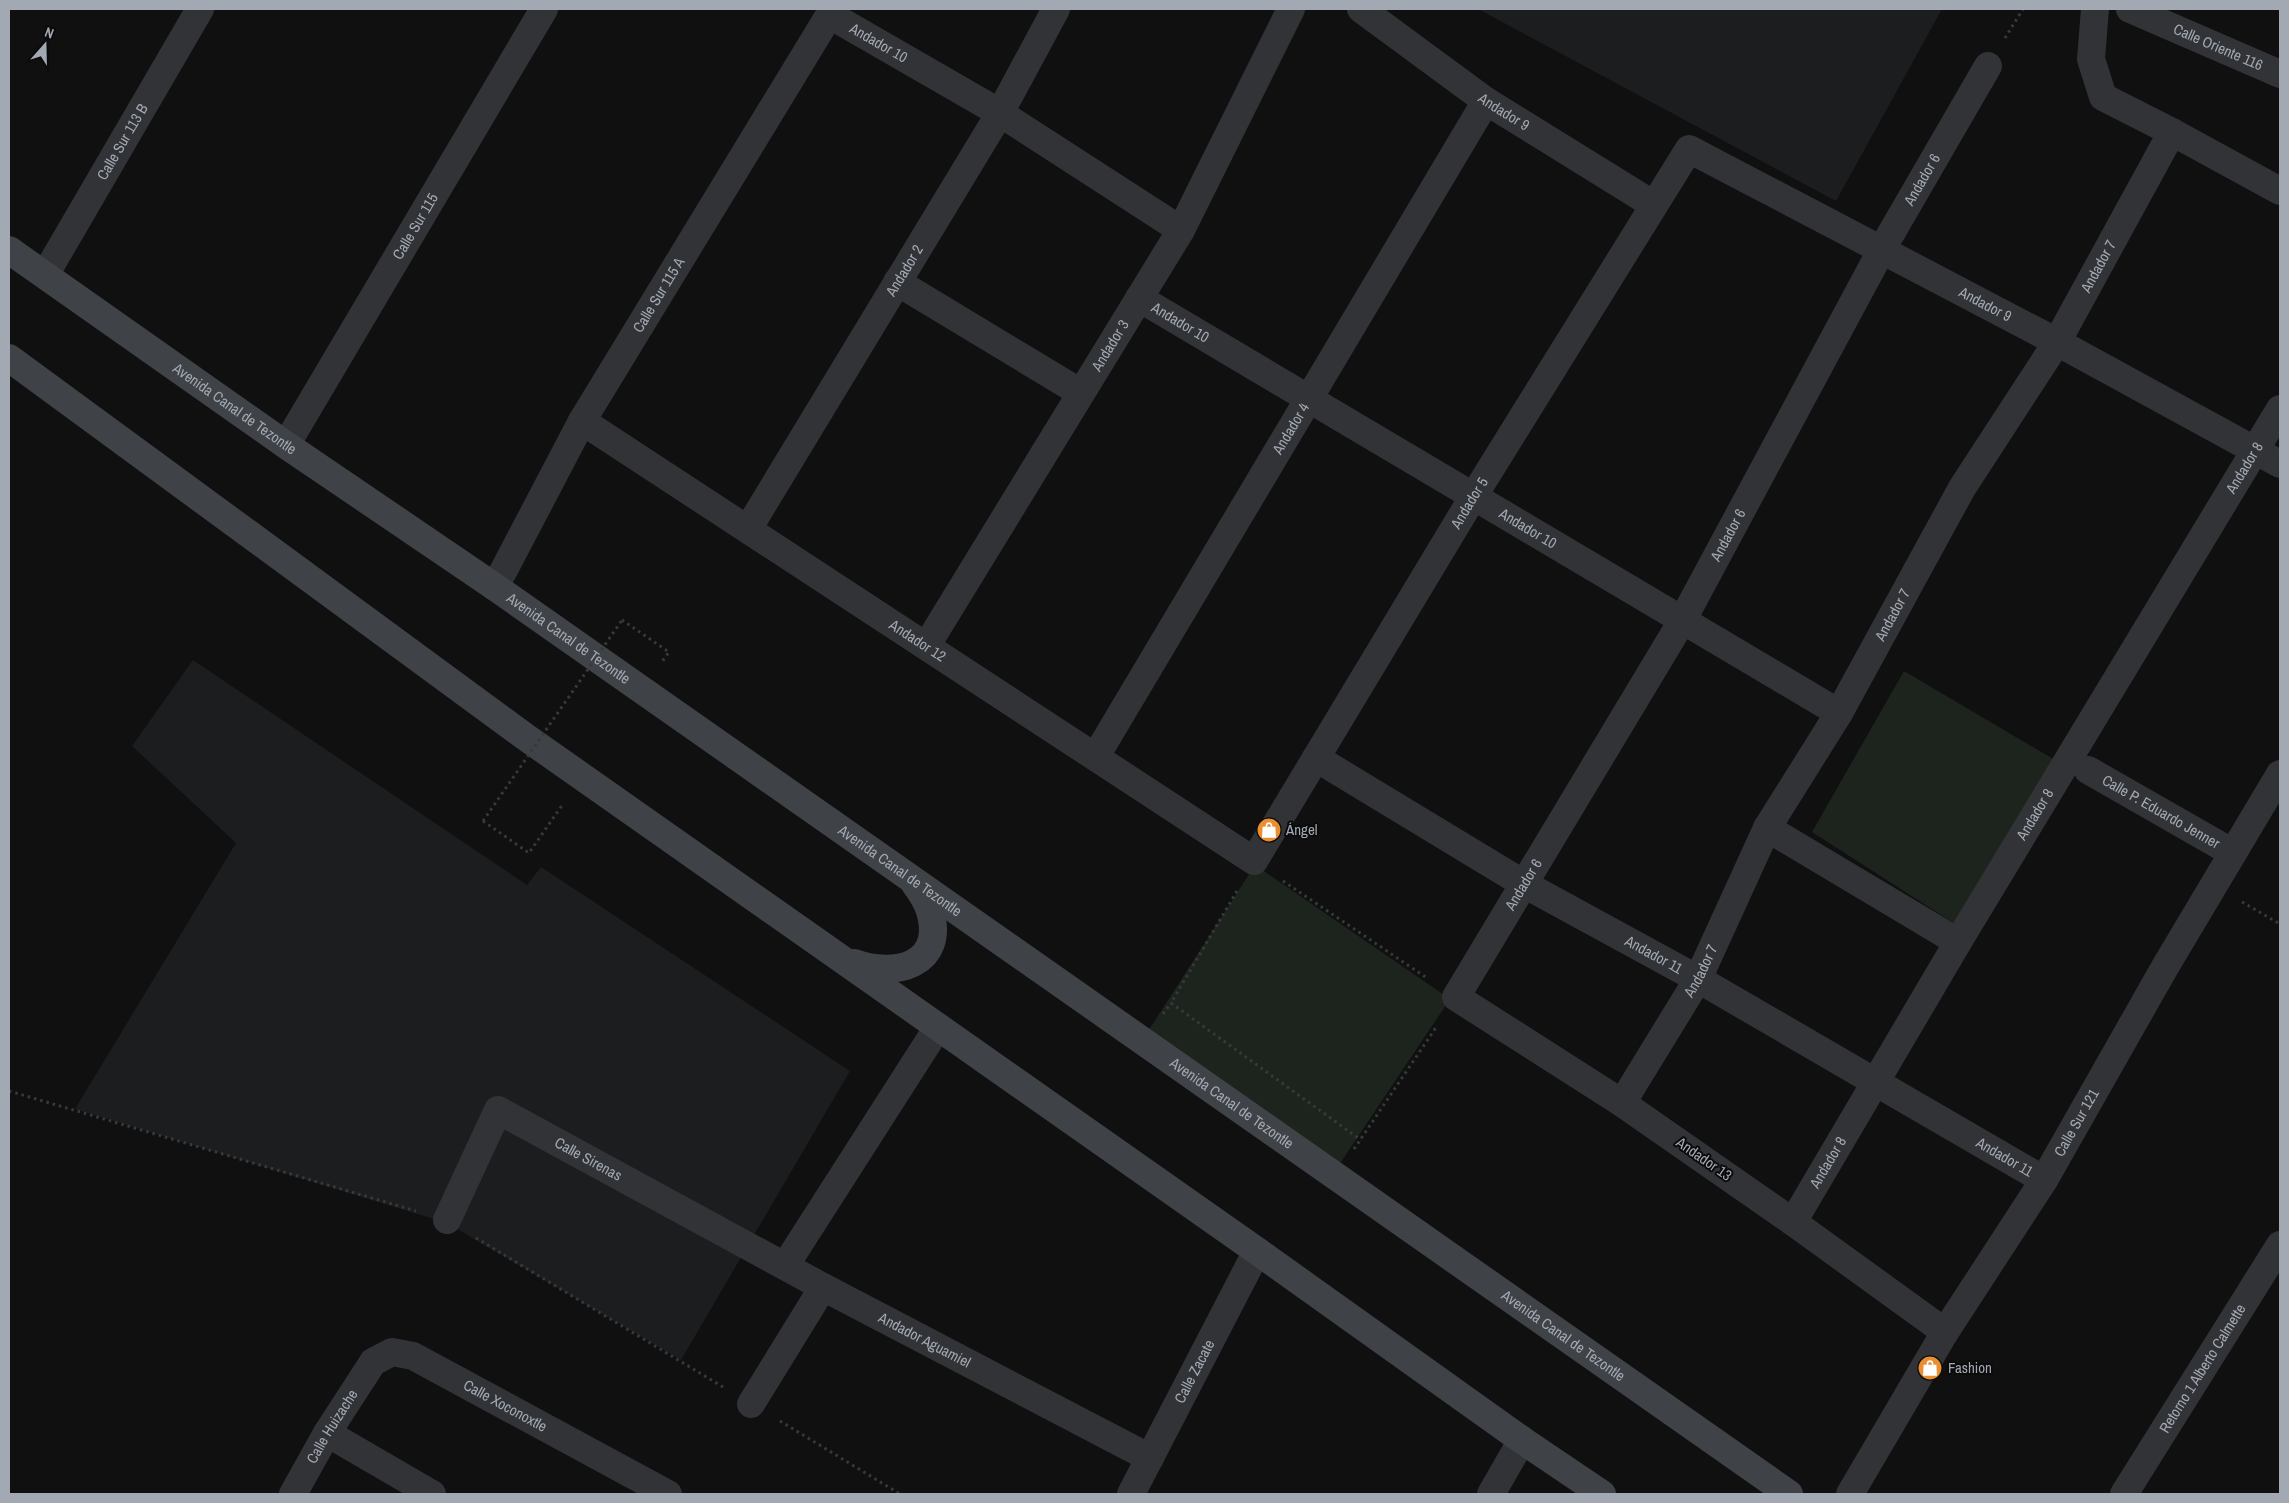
<svg xmlns="http://www.w3.org/2000/svg" width="2289" height="1503" font-family="'Archivo Narrow',sans-serif">
  <style>
    .built { fill: #1c1d1e }
    .green { fill: #1d241d }
    .lines { fill: none; stroke-linecap: round; stroke-linejoin: round }
    .path { stroke: #373a3d; stroke-width: 3; stroke-dasharray: 2.5 4; stroke-linecap: butt }
    .street { stroke: #313336; stroke-width: 28 }
    .secondary { stroke: #3f4246; stroke-width: 28 }
    .path-bridge { stroke: #373a3d; stroke-width: 3; stroke-dasharray: 2.5 4; stroke-linecap: butt }
    .labels { text-anchor: middle; stroke-width: 4; stroke-linejoin: round; paint-order: stroke }
    .street-label { font-size: 15px; fill: #a2a9b2; stroke: #0b0b0c }
    .poi-label { font-size: 15px; fill: #a2a9b2; stroke: #0b0b0c; text-anchor: start }
  </style>
  <rect width="100%" height="100%" fill="#101011"/>
  <!-- built -->
  <path class="built" d="M1478 9H1942L1836 201Z
    M193 660 527 885 541 867 850 1071 681 1360 447 1223 75 1109 236 843 132 746Z"/>
  <!-- green -->
  <path class="green" d="M1904 671 2060 763 1963 929 1812 832Z
    M1255 865 1450 999 1333 1174 1143 1039Z"/>
  <g class="lines">
    <!-- path -->
    <path class="path" d="M2005 38 2023 9
      M622 620 669 652 661 663
      M483 821 529 853 563 804
      M1283 881 1427 978
      M1237 891 1171 1003 1361 1140
      M2242 902 2280 924
      M1163 1014 1171 1003
      M9 1091 416 1211
      M1354 1149 1437 1026
      M476 1238 723 1387
      M780 1421 900 1494"/>
    <!-- street -->
    <g class="street">
      <path id="s1" d="M1361 9 1486 101 1654 205"/>
      <path d="M2095 9 2091 59 2103 97 2172 132 2280 191"/>
      <path id="s2" d="M2130 9 2280 74"/>
      <path id="s3" d="M830 15 1000 113 1181 230"/>
      <path id="s4" d="M45 275 200 9"/>
      <path d="M897 282 1081 393"/>
      <path id="s5" d="M1139 298 1839 713"/>
      <path id="s6" d="M582 421 1254 861 1473 497 1689 149 2057 342 2280 464"/>
      <path id="s7" d="M286 445 544 9"/>
      <path id="s8" d="M748 529 1000 113 1056 9"/>
      <path id="s9" d="M495 587 582 421 833 9"/>
      <path id="s10" d="M927 645 1181 230 1291 9"/>
      <path id="s11" d="M1096 756 1486 101"/>
      <path id="s12" d="M1316 758 1524 884 1698 979 2044 1180"/>
      <path id="s13" d="M2088 770 2233 853"/>
      <path d="M1767 828 1958 942"/>
      <path id="s14" d="M1622 1103 1698 979 1767 828 1839 713 1962 488 2057 342 2172 132"/>
      <path id="s15" d="M447 1220 498 1110 823 1287"/>
      <path id="s16" d="M1793 1222 1958 942 2280 409"/>
      <path d="M785 1266 938 1027"/>
      <path id="s17" d="M1945 1332 1793 1222 1622 1103 1456 997 1682 621 1882 249 1988 66"/>
      <path id="s18" d="M751 1404 823 1287 1150 1458"/>
      <path d="M327 1433 432 1494"/>
      <path id="s19" d="M293 1494 327 1433 373 1362 392 1352 413 1356 668 1494"/>
      <path id="s20" d="M1131 1494 1257 1251"/>
      <path d="M1491 1494 1522 1440"/>
      <path id="s21" d="M1850 1494 1945 1332 2044 1180 2165 967 2280 774"/>
      <path id="s22" d="M2124 1494 2280 1245"/>
    </g>
    <!-- secondary -->
    <g class="secondary">
      <path id="s23" d="M9 250 286 445 495 587 1789 1494"/>
      <path d="M9 358 527 738 1257 1251 1522 1440 1602 1494"/>
      <path d="M854 963C895 978 946 965 930 911 927 901 921 892 915 884"/>
    </g>
    <!-- path-bridge -->
    <path class="path-bridge" d="M483 821 622 620"/>
  </g>
  <!-- icons -->
  <defs>
    <symbol id="shop-disc" viewBox="-11 -11 22 22"><circle r="9.5" fill="#ea8e30" stroke="#0b0b0c"/><path d="M-5-2.5h2.3a2.7 3.5 0 0 1 5.4 0H5L5.5 6h-11ZM-1.5-2.5h3a1.5 2.3 0 0 0-3 0Z" fill="#fff"/></symbol>
  </defs>
  <g fill-rule="evenodd">
    <use href="#shop-disc" x="1255" y="816" width="28" height="28"/>
    <use href="#shop-disc" x="1916" y="1354" width="28" height="28"/>
  </g>
  <g class="labels">
    <!-- street labels -->
    <g class="street-label">
      <text dy="5" stroke="none"><textPath href="#s3" startOffset="56">Andador 10</textPath></text>
      <text dy="5" stroke="none"><textPath href="#s2" startOffset="96">Calle Oriente 116</textPath></text>
      <text dy="5" stroke="none"><textPath href="#s1" startOffset="176">Andador 9</textPath></text>
      <text dy="5" stroke="none"><textPath href="#s4" startOffset="154">Calle Sur 113 B</textPath></text>
      <text dy="5" stroke="none"><textPath href="#s17" startOffset="1534">Andador 6</textPath></text>
      <text dy="5" stroke="none"><textPath href="#s7" startOffset="254">Calle Sur 115</textPath></text>
      <text dy="5" stroke="none"><textPath href="#s14" startOffset="964">Andador 7</textPath></text>
      <text dy="5" stroke="none"><textPath href="#s8" startOffset="302">Andador 2</textPath></text>
      <text dy="5" stroke="none"><textPath href="#s9" startOffset="335">Calle Sur 115 A</textPath></text>
      <text dy="5" stroke="none"><textPath href="#s6" startOffset="1972">Andador 9</textPath></text>
      <text dy="5" stroke="none"><textPath href="#s5" startOffset="48">Andador 10</textPath></text>
      <text dy="5" stroke="none"><textPath href="#s10" startOffset="351">Andador 3</textPath></text>
      <text dy="5" stroke="none"><textPath href="#s23" startOffset="276">Avenida Canal de Tezontle</textPath></text>
      <text dy="5" stroke="none"><textPath href="#s11" startOffset="381">Andador 4</textPath></text>
      <text dy="5" stroke="none"><textPath href="#s16" startOffset="879">Andador 8</textPath></text>
      <text dy="5" stroke="none"><textPath href="#s6" startOffset="1221">Andador 5</textPath></text>
      <text dy="5" stroke="none"><textPath href="#s5" startOffset="452">Andador 10</textPath></text>
      <text dy="5" stroke="none"><textPath href="#s17" startOffset="1129">Andador 6</textPath></text>
      <text dy="5" stroke="none"><textPath href="#s14" startOffset="559">Andador 7</textPath></text>
      <text dy="5" stroke="none"><textPath href="#s23" startOffset="681">Avenida Canal de Tezontle</textPath></text>
      <text dy="5" stroke="none"><textPath href="#s6" startOffset="401">Andador 12</textPath></text>
      <text dy="5" stroke="none"><textPath href="#s13" startOffset="84">Calle P. Eduardo Jenner</textPath></text>
      <text dy="5" stroke="none"><textPath href="#s16" startOffset="474">Andador 8</textPath></text>
      <text dy="5" stroke="none"><textPath href="#s23" startOffset="1086">Avenida Canal de Tezontle</textPath></text>
      <text dy="5" stroke="none"><textPath href="#s17" startOffset="724">Andador 6</textPath></text>
      <text dy="5" stroke="none"><textPath href="#s12" startOffset="391">Andador 11</textPath></text>
      <text dy="5" stroke="none"><textPath href="#s14" startOffset="154">Andador 7</textPath></text>
      <text dy="5" stroke="none"><textPath href="#s23" startOffset="1491">Avenida Canal de Tezontle</textPath></text>
      <text dy="5" stroke="none"><textPath href="#s21" startOffset="435">Calle Sur 121</textPath></text>
      <text dy="5" stroke="none"><textPath href="#s12" startOffset="796">Andador 11</textPath></text>
      <text dy="5" stroke="none"><textPath href="#s15" startOffset="224">Calle Sirenas</textPath></text>
      <text transform="translate(1704 1159) rotate(35)" y="5">Andador 13</text>
      <text dy="5" stroke="none"><textPath href="#s16" startOffset="69">Andador 8</textPath></text>
      <text dy="5" stroke="none"><textPath href="#s23" startOffset="1896">Avenida Canal de Tezontle</textPath></text>
      <text dy="5" stroke="none"><textPath href="#s18" startOffset="252">Andador Aguamiel</textPath></text>
      <text dy="5" stroke="none"><textPath href="#s22" startOffset="148">Retorno 1 Alberto Calmette</textPath></text>
      <text dy="5" stroke="none"><textPath href="#s20" startOffset="138">Calle Zacate</textPath></text>
      <text dy="5" stroke="none"><textPath href="#s19" startOffset="302">Calle Xoconoxtle</textPath></text>
      <text dy="5" stroke="none"><textPath href="#s19" startOffset="78">Calle Huizache</textPath></text>
    </g>
    <!-- poi labels -->
    <g class="poi-label">
      <text x="1286" y="835">Ángel</text>
      <text x="1948" y="1373">Fashion</text>
    </g>
  </g>
  <!-- border -->
  <rect width="2289" height="1503" fill="none" stroke="#a2a9b2" stroke-width="20"/>
  <!-- north arrow -->
  <g transform="translate(45 45) rotate(20)" stroke="#0b0b0c" stroke-width="4" paint-order="stroke">
  <path d="M0-4L9 19L0 12L-9 19Z" fill="#a2a9b2"/>
  <text y="-8" font-size="14" font-weight="bold" text-anchor="middle" fill="#a2a9b2">N</text>
  </g>
</svg>
